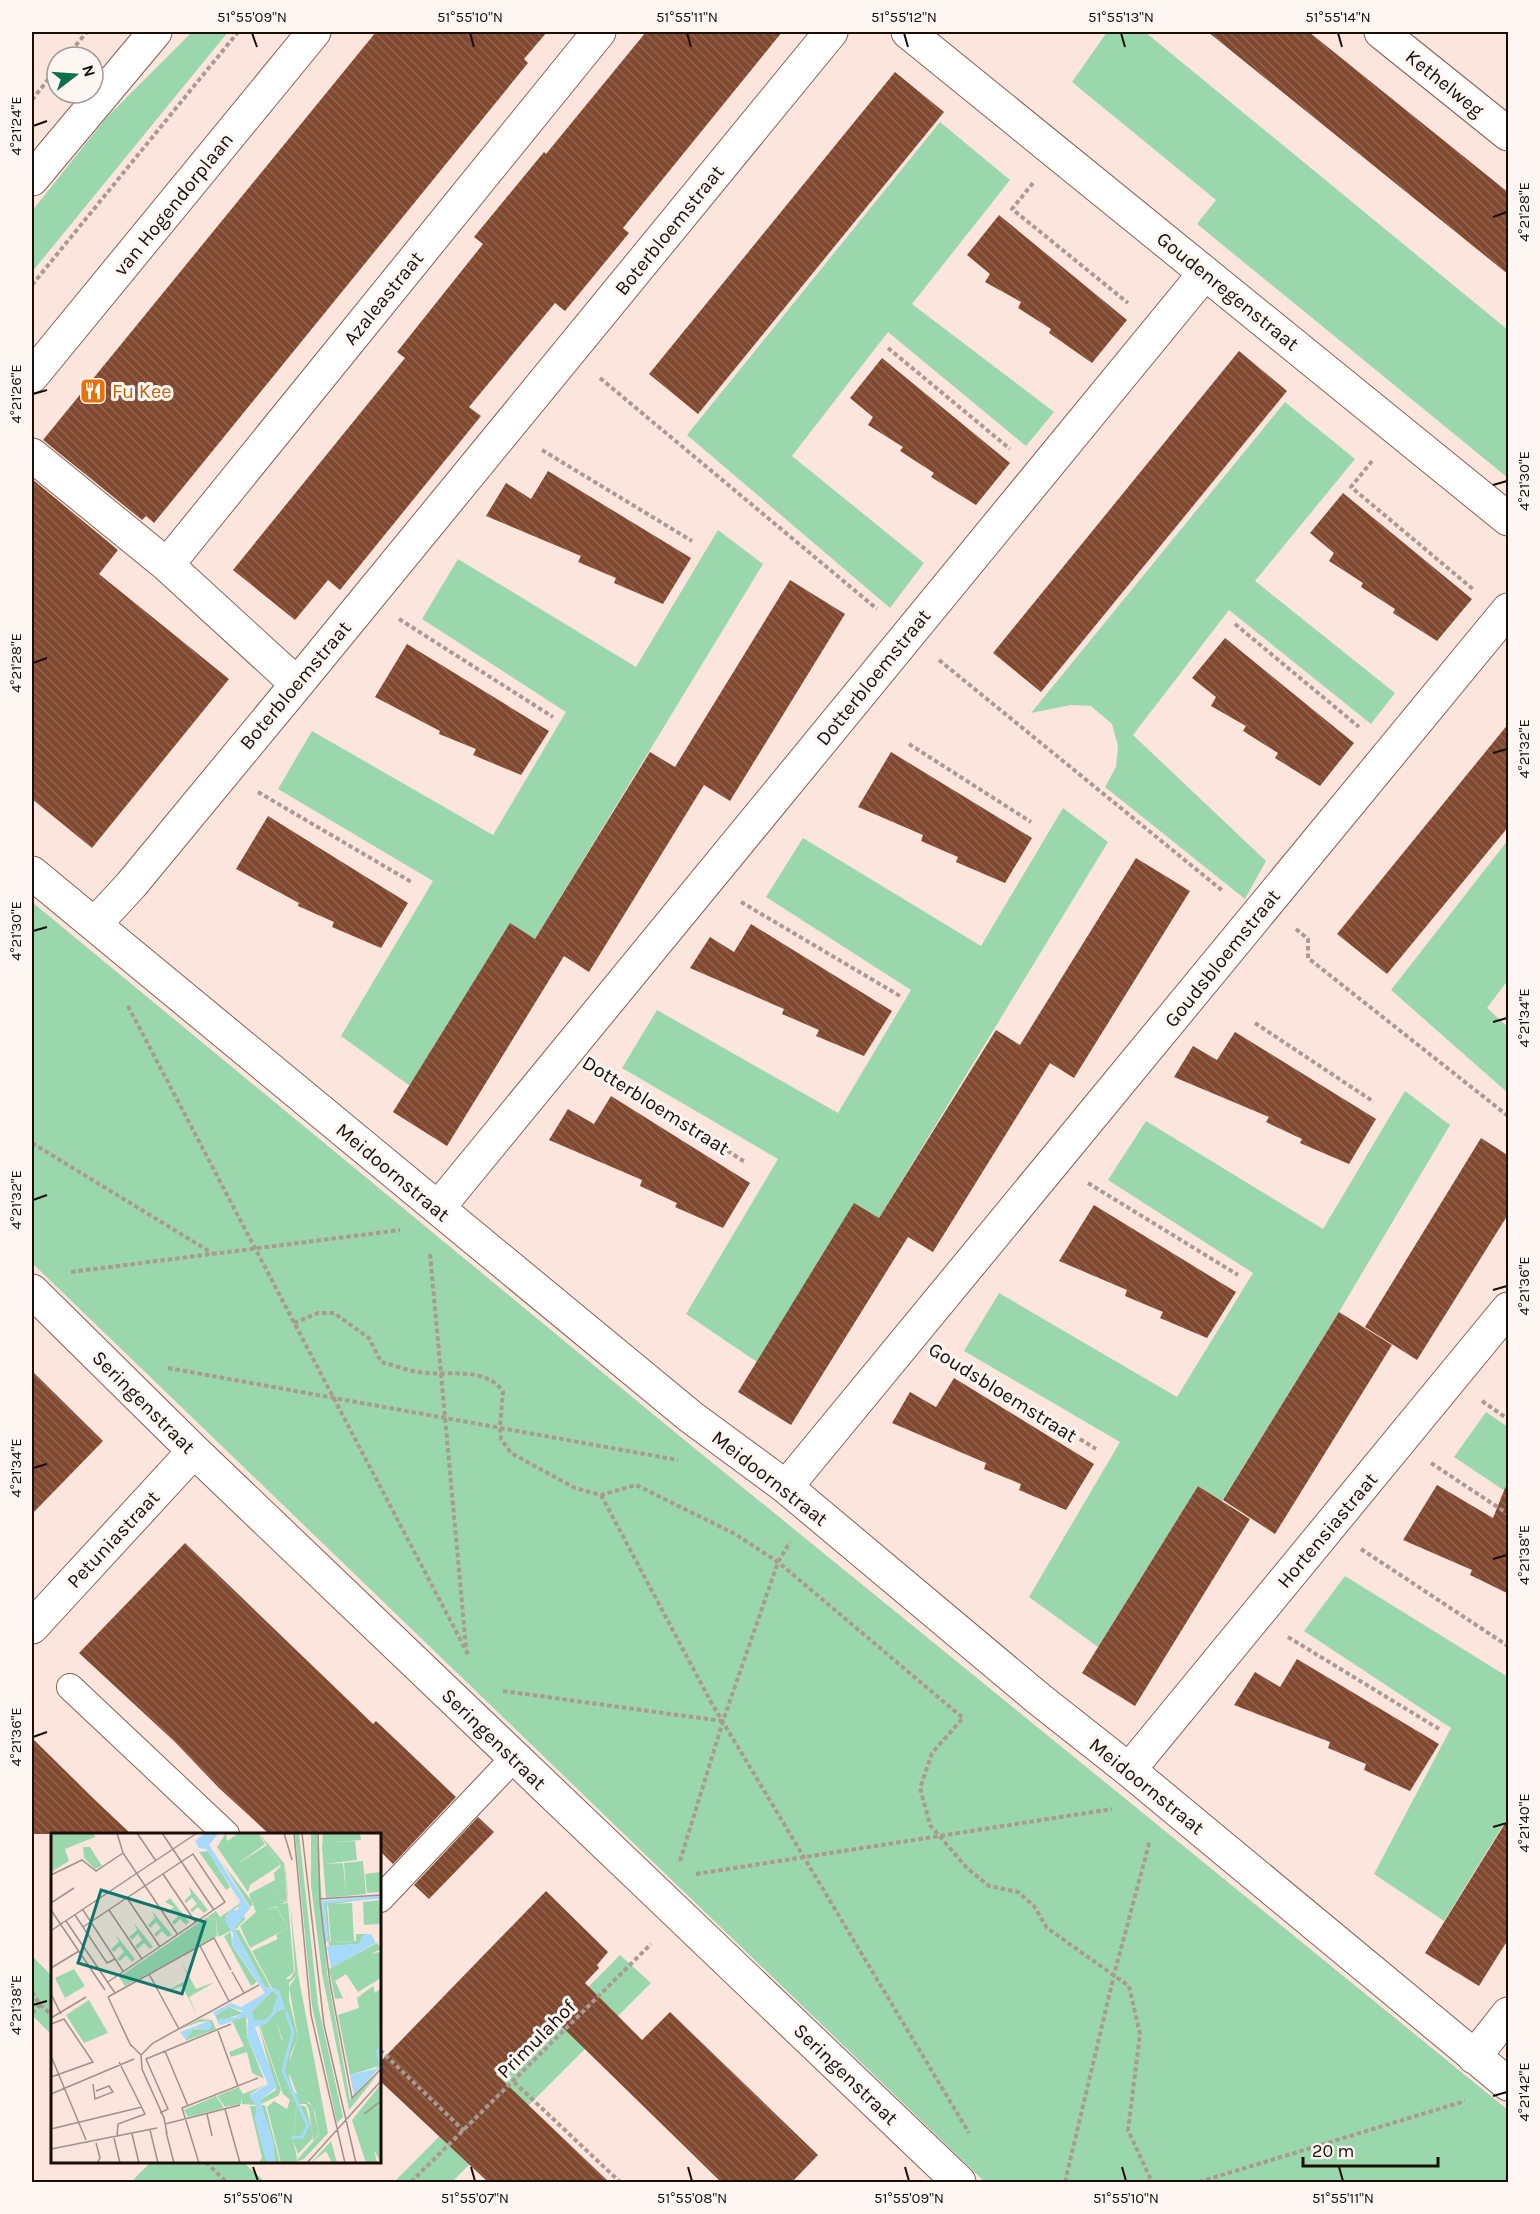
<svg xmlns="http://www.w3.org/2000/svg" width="1540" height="2214" font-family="Karla,sans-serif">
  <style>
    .green { fill: #9bd7ad }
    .building { fill: url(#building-back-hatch) }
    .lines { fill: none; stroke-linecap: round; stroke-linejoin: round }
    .lane-casing { stroke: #826254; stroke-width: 28 }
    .street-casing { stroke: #826254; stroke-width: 35 }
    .secondary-casing { stroke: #826254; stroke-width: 35 }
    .path { stroke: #ac9991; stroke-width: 4; stroke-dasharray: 4.5 3; stroke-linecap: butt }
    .lane { stroke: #fff; stroke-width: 26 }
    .street { stroke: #fff; stroke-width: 33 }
    .secondary { stroke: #fff; stroke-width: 33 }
    .ticks { fill: none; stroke: #1a0e09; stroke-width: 2 }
    .labels { text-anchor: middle; stroke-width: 6; stroke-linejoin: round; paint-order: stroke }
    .street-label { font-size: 20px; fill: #1a0e09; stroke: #fef6f3 }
    .food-label { font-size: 20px; fill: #c56008; stroke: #fef6f3; text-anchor: start }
    .inset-river { fill: none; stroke: #a7dafa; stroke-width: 3 }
    .inset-road { fill: none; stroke: #a28f88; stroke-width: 1.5 }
    .view { fill: #0f766e; fill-opacity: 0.15; stroke: #0f766e; stroke-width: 3 }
    .inset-edge { fill: none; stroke: #1a0e09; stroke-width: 3 }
    .neatline { fill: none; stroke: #1a0e09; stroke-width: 2 }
    .ticks-label { font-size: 15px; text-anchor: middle; fill: #1a0e09 }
  </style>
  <defs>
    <pattern id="building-back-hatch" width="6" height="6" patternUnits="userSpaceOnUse" patternTransform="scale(1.5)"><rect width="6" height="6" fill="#814930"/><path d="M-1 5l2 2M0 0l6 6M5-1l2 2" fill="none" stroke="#8f6451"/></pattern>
  </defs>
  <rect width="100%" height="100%" fill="#fce5dc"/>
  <!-- green -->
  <path class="green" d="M192 32H228L32 272V211L107 117Z
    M1107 32H1145L1508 330V478L1197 224 1216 200 1072 82Z
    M940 122 1010 180 912 304 1054 412 1026 446 888 332 792 456 924 563 890 608 687 435Z
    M1285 402 1355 459 1255 581 1395 693 1371 724 1229 610 1133 735 1266 861 1245 899 1105 787 1116 767 1118 746 1112 724 1091 706 1071 705 1031 713Z
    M718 530 763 564 535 939 510 924 410 1086 341 1036 433 881 278 789 312 731 493 835 566 712 422 619 458 559 636 667Z
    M1063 808 1108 842 879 1218 757 1362 686 1314 778 1159 622 1068 657 1010 838 1113 911 990 766 897 803 838 981 946Z
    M1508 840V980L1487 1008 1508 1027V1093L1391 990Z
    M32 902 682 1438 1508 2110V2182H985L32 1263Z
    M1405 1091 1450 1125 1339 1312 1222 1501 1198 1486 1098 1647 1029 1597 1120 1442 964 1351 999 1293 1177 1397 1253 1273 1108 1180 1146 1121 1323 1229Z
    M1486 1412 1508 1427V1493L1454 1457Z
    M1345 1576 1508 1677V1817L1444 1921 1374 1874 1451 1728 1304 1631Z
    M620 1955 651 1983 452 2182H394Z
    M32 1956 52 1976V2035L32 2015Z
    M151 2162H243L265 2182H131Z"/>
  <!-- building -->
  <path class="building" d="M376 32H547L524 59 528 63 154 523 146 516 142 520 43 440Z
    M646 32H782L623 228 629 233 565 311 555 303 469 407 481 416 340 590 328 580 295 620 233 570 405 358 397 352 483 244 474 237 544 152 546 154Z
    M1208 32H1309L1509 193V275Z
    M895 72 944 112 698 414 649 374Z
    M999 215 1127 320 1092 363 1049 333 1051 329 1018 308 1021 302 985 282 990 274 967 255Z
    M1239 351 1287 391 1041 692 993 653Z
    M882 358 1010 463 976 505 931 477 934 473 900 451 903 447 868 425 873 417 850 398Z
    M548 471 691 558 663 604 614 583 616 578 578 562 581 556 486 516 506 483 531 499Z
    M32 479 118 550 99 574 229 679 92 848 32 799Z
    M1343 493 1472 599 1437 641 1393 613 1395 609 1361 587 1363 583 1329 561 1334 553 1310 533Z
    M790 580 845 614 730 801 704 785 589 972 564 956 447 1146 393 1112 510 923 535 939 650 752 675 767Z
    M1225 638 1354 743 1320 786 1275 758 1278 753 1243 731 1246 726 1211 706 1216 697 1192 678Z
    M407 644 549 731 521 775 473 755 476 749 439 734 440 731 375 697Z
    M1509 723V826L1387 974 1337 934Z
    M891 752 1032 838 1005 883 956 862 958 857 921 841 923 835 858 807Z
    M268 816 408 903 381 948 332 927 334 922 298 906 299 903 236 869Z
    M1136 858 1190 891 1074 1078 1050 1063 933 1252 908 1237 791 1425 738 1392 854 1203 879 1218 996 1030 1020 1045Z
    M751 924 892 1011 864 1056 816 1036 819 1030 782 1014 784 1009 690 968 710 937 734 952Z
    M1235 1032 1376 1119 1349 1164 1300 1143 1302 1139 1266 1122 1269 1117 1174 1077 1193 1046 1217 1060Z
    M611 1096 750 1183 723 1228 675 1207 677 1203 640 1186 642 1180 549 1140 568 1109 594 1124Z
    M1481 1138 1509 1156V1213L1417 1360 1365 1327Z
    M1094 1205 1236 1292 1207 1338 1160 1318 1163 1312 1125 1296 1127 1290 1059 1261Z
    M1339 1312 1392 1345 1275 1534 1223 1500Z
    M32 1371 103 1441 32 1514Z
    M954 1378 1094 1464 1066 1510 1019 1490 1021 1484 984 1469 986 1463 892 1423 910 1392 936 1407Z
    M1507 1483H1509V1594L1470 1575 1472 1570 1403 1540 1437 1485 1493 1518Z
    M1198 1486 1250 1519 1135 1706 1082 1673Z
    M185 1543 373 1724 376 1721 456 1797 393 1864 380 1851V1834H269L219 1788 175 1742 79 1653Z
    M1297 1659 1439 1744 1410 1791 1364 1770 1366 1764 1328 1748 1330 1742 1234 1705 1255 1672 1280 1687Z
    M32 1738 96 1801 131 1834H32Z
    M478 1817 494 1832 429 1899 414 1885Z
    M1509 1817V1938L1479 1986 1425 1953Z
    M546 1891 608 1952 597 1965 599 1968 585 1983 642 2040 670 2012 818 2155 792 2182H721L552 2017 496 2074 609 2182H488L380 2081V2062Z"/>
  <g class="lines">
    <defs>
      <path id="lane" d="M70 1687 226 1834
        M380 1899 514 1758"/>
      <path id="street" d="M908 32 1508 519
        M1381 32 1508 134
        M32 376 314 32
        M32 455 167 565
        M297 684 167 565 599 32
        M32 873 691 1417 786 1487 1039 1699 1129 1770 1508 2084
        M95 924 131 885 297 684 831 32
        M438 1208 1205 273
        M32 1291 194 1451 959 2182
        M786 1487 1508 610
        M32 1627 194 1451
        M1129 1770 1508 1309
        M1474 2057 1508 2014"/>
      <path id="secondary" d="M32 179 155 32"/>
    </defs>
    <!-- lane casing -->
    <use href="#lane" class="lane-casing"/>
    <!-- street casing -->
    <use href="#street" class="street-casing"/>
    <!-- secondary casing -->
    <use href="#secondary" class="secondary-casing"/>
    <!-- path -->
    <path class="path" d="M66 57 87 32
      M32 100 57 68
      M1033 183 1012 209 1128 303
      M32 285 238 32
      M888 348 1010 449
      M600 378 877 609
      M542 450 692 541
      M1372 461 1351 487 1474 590
      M399 619 553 717
      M1235 624 1359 727
      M939 660 1224 892
      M909 744 1031 822
      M258 792 413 883
      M741 902 900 996
      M1296 929 1308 939V958L1508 1116
      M128 1006 469 1656
      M1255 1023 1374 1102
      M601 1070 745 1162
      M32 1143 212 1253
      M1088 1183 1238 1275
      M430 1254 466 1647
      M71 1272 400 1230
      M294 1323 318 1313H334L369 1338 381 1362C393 1365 406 1370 418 1372 446 1377 483 1365 503 1391L500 1426 501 1439 511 1453 575 1488 601 1495 636 1485 735 1534 778 1562 963 1718 932 1753 920 1788 930 1825 967 1868 989 1886 1018 1892 1034 1906 1047 1928 1129 1986 1140 2034 1128 2130 1152 2182
      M946 1356 1096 1449
      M168 1368 678 1460
      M1482 1401 1508 1419
      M1431 1463 1508 1514
      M601 1495 711 1702 969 2133
      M1361 1549 1508 1646
      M1288 1637 1439 1729
      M503 1691 722 1721
      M680 1861 723 1721 778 1562 790 1542
      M696 1874 1112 1809
      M32 1992 40 2005 52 2015
      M32 2013 40 2005
      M380 2050 464 2131
      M514 2082 620 2182
      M206 2162 226 2182
      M411 2182 651 1944
      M1065 2182 1114 1975 1150 1840
      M1199 2182 1465 2101"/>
    <!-- lane -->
    <use href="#lane" class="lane"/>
    <!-- street -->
    <use href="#street" class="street"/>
    <!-- secondary -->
    <use href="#secondary" class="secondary"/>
  </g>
  <!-- ticks -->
  <path class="ticks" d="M252 33 257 47M470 33 474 47M687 33 691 47M904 33 908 47M1121 33 1125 47M1338 33 1342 47M33 126 47 121M1493 217 1507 212M33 394 47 390M1493 485 1507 481M33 663 47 658M1493 753 1507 749M33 931 47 927M1493 1022 1507 1018M33 1200 47 1195M1493 1290 1507 1286M33 1468 47 1464M1493 1559 1507 1555M33 1737 47 1732M1493 1827 1507 1823M33 2005 47 2001M1493 2096 1507 2092M253 2167 258 2181M471 2167 475 2181M688 2167 692 2181M905 2167 909 2181M1122 2167 1126 2181M1339 2167 1343 2181"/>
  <!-- icons -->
  <defs>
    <symbol id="restaurant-square" viewBox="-11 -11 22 22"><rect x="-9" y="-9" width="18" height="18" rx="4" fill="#e8710a" stroke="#fef6f3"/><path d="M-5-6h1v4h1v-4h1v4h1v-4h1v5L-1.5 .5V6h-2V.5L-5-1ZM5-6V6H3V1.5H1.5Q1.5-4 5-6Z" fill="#fff"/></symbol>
  </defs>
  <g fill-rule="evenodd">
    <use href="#restaurant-square" x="78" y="376" width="30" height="30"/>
  </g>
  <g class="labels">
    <!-- street labels -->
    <g class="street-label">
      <text transform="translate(1445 83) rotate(39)" y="7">Kethelweg</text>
      <text transform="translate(173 204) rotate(-51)" y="7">van Hogendorplaan</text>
      <text transform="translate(669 230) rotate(-51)" y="7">Boterbloemstraat</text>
      <text transform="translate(1228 291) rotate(39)" y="7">Goudenregenstraat</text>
      <text transform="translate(383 298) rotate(-51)" y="7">Azaleastraat</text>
      <text transform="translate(873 677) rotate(-51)" y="7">Dotterbloemstraat</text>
      <text transform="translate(295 685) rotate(-50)" y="7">Boterbloemstraat</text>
      <text transform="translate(1222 958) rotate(-51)" y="7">Goudsbloemstraat</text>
      <text transform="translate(656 1105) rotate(32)" y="7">Dotterbloemstraat</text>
      <text transform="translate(393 1172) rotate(40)" y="7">Meidoornstraat</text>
      <text transform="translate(1003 1392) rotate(32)" y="7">Goudsbloemstraat</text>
      <text transform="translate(144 1402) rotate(45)" y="7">Seringenstraat</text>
      <text transform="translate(770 1478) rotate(38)" y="7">Meidoornstraat</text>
      <text transform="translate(1327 1530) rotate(-50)" y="7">Hortensiastraat</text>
      <text transform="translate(113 1539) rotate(-47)" y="7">Petuniastraat</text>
      <text transform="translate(494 1739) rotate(44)" y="7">Seringenstraat</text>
      <text transform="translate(1147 1786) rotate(39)" y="7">Meidoornstraat</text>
      <text transform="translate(536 2039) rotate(-45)" y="7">Primulahof</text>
      <text transform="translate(846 2074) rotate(44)" y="7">Seringenstraat</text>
    </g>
    <!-- food labels -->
    <g class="food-label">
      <text x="112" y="398">Fu Kee</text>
    </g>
  </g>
  <!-- overview -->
  <g transform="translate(51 1833)">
    <rect width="330" height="330" fill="#fce5dc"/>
    <path d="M0 0H43L44 4 14 16 18 28 0 39ZM175 0 176 8 188 0H207L214 11 185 32 216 12 229 32 199 52 197 59 166 14ZM244 0H248L267 172 292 284 286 290 261 173ZM260 0H266L276 140 299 267 327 241 298 277 271 140 260 52ZM272 0H309L310 7 274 10 304 8 306 27 273 31 292 30 295 62 293 30 312 28 315 61 275 65 271 15ZM32 14H39L51 33 44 36 33 25ZM162 15 173 32 203 71 199 74ZM157 18 179 54 175 57 148 19ZM233 30 235 40 237 63V68L213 78 225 74 237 95 199 115 189 93 205 79 198 61 226 46 225 56 230 68 237 67ZM330 39V59L316 60 314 41ZM138 53 157 77 153 80 147 74 141 79 139 77 146 71 141 65 135 70 133 68 140 61ZM119 65 138 89 135 92 129 86 123 92 121 89 128 82 123 77 115 80 123 74 114 69ZM330 67V91L313 92 312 69ZM239 69 247 141 238 150V167L247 204 239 223 238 244 243 259 262 274 268 301 262 308 258 277 255 271H246L242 307 246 325 244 329 230 330 216 274 223 268 236 276 239 267 232 261 208 191 232 175 228 157 221 155 201 118 227 106 240 140 226 146H239L244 138ZM236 179 240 189 231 208 226 191ZM301 70 303 108 280 109 277 71ZM101 78 121 102 117 104 111 98 105 104 103 101 110 95 105 89 99 95 97 92 104 85ZM156 84 165 87 166 103 74 153 68 144ZM192 84 195 85 184 97H188L220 155 214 154 183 96ZM83 90 102 114 99 116 93 110 87 116 84 113 91 107 87 101 81 107 78 104 86 97ZM180 99 181 112 206 149 200 153 173 103ZM65 102 84 126 81 129 75 122 69 128 66 126 73 119 69 113 63 119 60 116 68 109ZM326 110 330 116 320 121 328 119 330 122V145L307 159 295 141 284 148 292 165 284 166 278 136ZM130 128 145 156 164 149 138 164 146 182 131 153 112 160 138 146ZM322 153 324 160 330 155 328 233 299 242 287 182 308 175 306 165ZM221 158 227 162 221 181 213 188 202 187 201 178ZM38 167 57 200 33 210 15 182ZM195 183 196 204 213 246 201 240 196 219 180 224 178 219 193 213 181 188ZM149 186 161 187 165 196 134 208 141 196 156 197 160 193 158 188 148 189 127 197ZM207 191 230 257 227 263 210 271 209 267 225 257ZM330 251V330L323 317 326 330H315L301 287ZM214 252 199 261 206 272 191 271 190 264V271L174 274 166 263 188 254 192 261ZM165 263 173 275 137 284 133 277ZM210 272H214L229 330H224L222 308ZM199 273H206L204 285 216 330H207L211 325ZM280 308 286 330H281L275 318 260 330Z" fill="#9bd7ad" fill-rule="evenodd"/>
    <path d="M208 0 233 30 236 67 230 68 225 56 223 40 230 33ZM179 54 189 72 175 83 180 98 167 104 165 87 156 84 165 78 169 84 188 71ZM330 64 276 72 279 109 305 108V101H320L312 102 308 111 278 113 273 70ZM237 70 243 139 232 148 226 146 240 140 225 102 237 95 225 73 213 78 219 72ZM247 141 277 300 253 326 244 329 268 302 264 279 259 270 248 266 236 235 247 204 238 154ZM233 178 242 196 234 214 226 191ZM246 271 255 274 261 298V306L247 321 242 307Z" fill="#9bd7ad"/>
    <path d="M23 136 34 153 14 165 4 145ZM224 166 221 180 207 189 208 177ZM178 174 192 180 167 189 164 181Z" fill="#9bd7ad"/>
    <path d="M154 0H168L158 12 199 75 183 96 214 154 228 157 235 178 229 176 214 192 204 194 226 254 209 267 222 308 224 330H216L204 285 206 273 198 263 217 251 196 204 197 187 195 183 171 192 167 191 168 186 185 184 192 178 178 174 164 183 162 179 180 170 190 174 214 160 181 111 182 101 174 87 179 77H187L189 68 155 16 148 15 144 8ZM221 158 227 162 221 181 213 188 202 187 201 178ZM320 101 325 110 280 135 276 113 308 111 312 102ZM158 188 161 193 157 198 143 195 135 207 129 199ZM330 214V233L303 262 299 242 324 236 328 233 325 218Z" fill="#a7dafa" fill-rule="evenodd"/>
    <path class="inset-river" d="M276 109 272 69 330 64M235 179 242 199 232 238 257 293 251 304 240 305"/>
    <path class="inset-road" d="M66 0 72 20 127 102M86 0 105 28M111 0 163 77M233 0 241 27M243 0 260 182 294 330M251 0 273 192 305 330M267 0 269 69 279 150 301 265 330 236M112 41 145 90M0 42 31 27 45 38 72 20M76 65 109 114M269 66 330 62M0 70 23 55M0 77 54 157M32 77 72 138M58 77 91 126M24 82 56 130 64 126M15 88 64 160M32 94 142 21 174 69 57 149M1 97 146 0M149 113 178 168M0 135 28 118M181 139 193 160M98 141 128 196M0 161 10 181M57 164 163 105 180 137M57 164 80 213M0 185 35 164M0 191 13 186 42 229 0 244M167 198 187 253M79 211 90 222 91 236 113 285 116 301M114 218 137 273M90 222 102 210 208 152M0 223 35 307M42 251 44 266 62 259 58 253 45 258M0 261 83 226M174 276 189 330M109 280 117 276 95 226 180 191M156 281 161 303M313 281 330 268M114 291 189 272M0 296 91 274M99 297 107 330M115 299 123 330M81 301 88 330M66 304 67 291 94 281 68 229M63 305 69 330M45 310 49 325 46 330M0 316 106 295M148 330 131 275 207 245M256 330 330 248"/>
    <path class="view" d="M50 57 154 89 131 161 27 130Z"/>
    <rect width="330" height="330" class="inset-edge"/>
  </g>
  <!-- border -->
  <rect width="1540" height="2214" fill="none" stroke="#fef6f3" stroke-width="66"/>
  <!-- north arrow -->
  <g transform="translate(75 75) rotate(73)"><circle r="28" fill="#fef6f3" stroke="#a39995" stroke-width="1.5"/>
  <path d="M0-4.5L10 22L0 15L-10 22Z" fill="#0b7148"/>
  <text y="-9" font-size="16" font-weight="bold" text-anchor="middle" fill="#1a0e09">N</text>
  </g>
  <!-- scale -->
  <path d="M1303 2157v9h135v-9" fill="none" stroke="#1a0e09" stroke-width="3"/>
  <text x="1312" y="2157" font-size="18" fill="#1a0e09" stroke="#fef6f3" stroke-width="4.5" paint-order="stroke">20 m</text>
  <rect x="33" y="33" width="1474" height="2148" class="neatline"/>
  <g class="ticks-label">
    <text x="252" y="22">51°55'09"N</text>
    <text x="470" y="22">51°55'10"N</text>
    <text x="687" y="22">51°55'11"N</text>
    <text x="904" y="22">51°55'12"N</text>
    <text x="1121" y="22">51°55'13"N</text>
    <text x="1338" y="22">51°55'14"N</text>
    <text transform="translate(16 126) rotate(-90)" y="5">4°21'24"E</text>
    <text transform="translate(1524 212) rotate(-90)" y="5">4°21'28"E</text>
    <text transform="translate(16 394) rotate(-90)" y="5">4°21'26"E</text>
    <text transform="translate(1524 481) rotate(-90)" y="5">4°21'30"E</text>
    <text transform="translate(16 663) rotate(-90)" y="5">4°21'28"E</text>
    <text transform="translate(1524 749) rotate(-90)" y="5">4°21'32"E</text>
    <text transform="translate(16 931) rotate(-90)" y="5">4°21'30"E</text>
    <text transform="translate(1524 1018) rotate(-90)" y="5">4°21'34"E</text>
    <text transform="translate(16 1200) rotate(-90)" y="5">4°21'32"E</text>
    <text transform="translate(1524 1286) rotate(-90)" y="5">4°21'36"E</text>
    <text transform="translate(16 1468) rotate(-90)" y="5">4°21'34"E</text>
    <text transform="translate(1524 1555) rotate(-90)" y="5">4°21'38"E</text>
    <text transform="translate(16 1737) rotate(-90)" y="5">4°21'36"E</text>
    <text transform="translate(1524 1823) rotate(-90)" y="5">4°21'40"E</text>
    <text transform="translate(16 2005) rotate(-90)" y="5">4°21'38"E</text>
    <text transform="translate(1524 2092) rotate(-90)" y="5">4°21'42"E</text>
    <text x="258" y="2203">51°55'06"N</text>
    <text x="475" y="2203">51°55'07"N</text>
    <text x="692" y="2203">51°55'08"N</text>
    <text x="909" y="2203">51°55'09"N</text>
    <text x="1126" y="2203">51°55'10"N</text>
    <text x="1343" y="2203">51°55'11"N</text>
  </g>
</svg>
